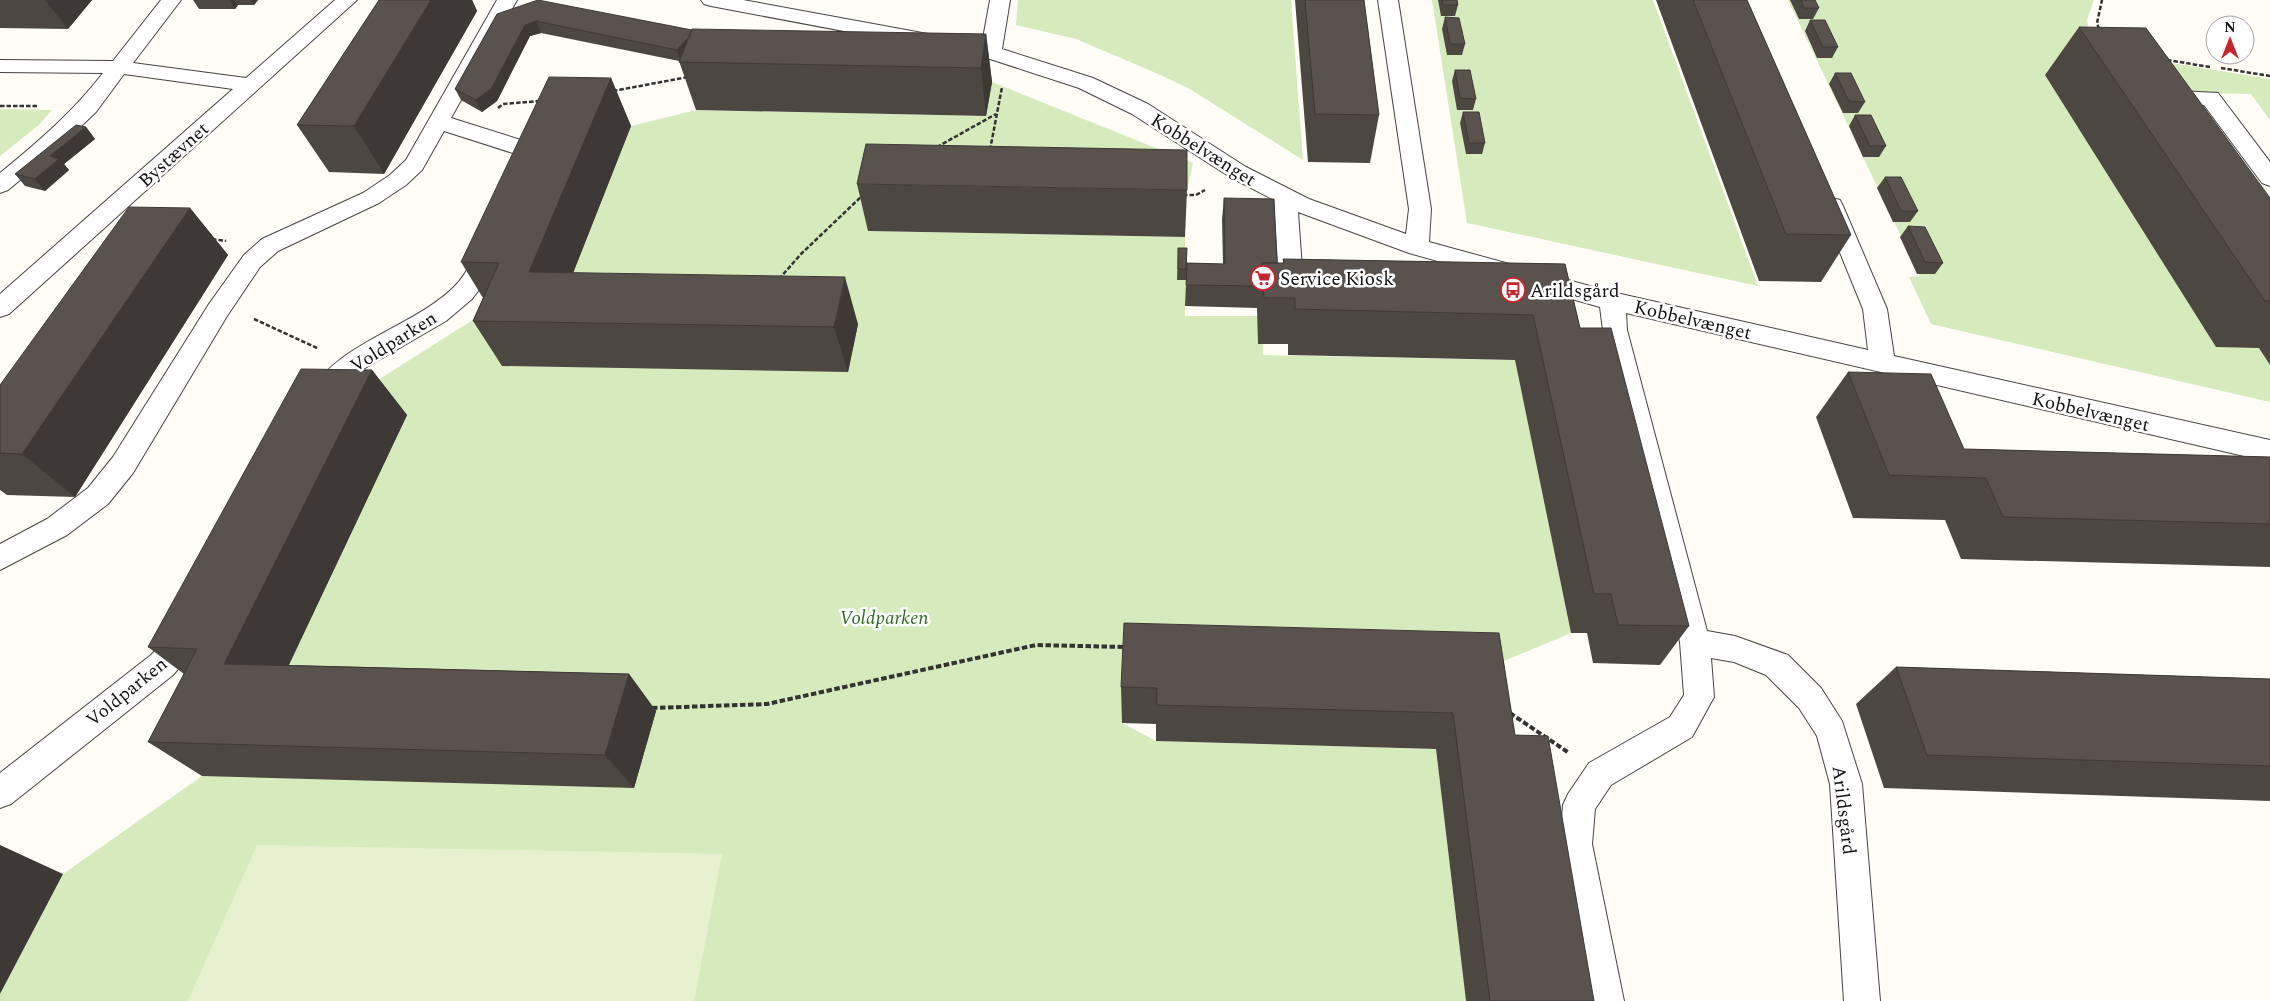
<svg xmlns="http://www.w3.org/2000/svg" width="2270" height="1001" font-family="Spectral,serif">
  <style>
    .green { fill: #d5ebbd }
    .pitch { fill: #e6f2cf }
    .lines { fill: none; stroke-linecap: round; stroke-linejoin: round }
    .minor-casing { stroke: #444; stroke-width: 2 }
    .path-far1 { stroke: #333; stroke-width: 2.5; stroke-dasharray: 4.5 2; stroke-linecap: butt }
    .path { stroke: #333; stroke-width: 4; stroke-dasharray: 5.5 2.5; stroke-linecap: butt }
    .minor { fill: #fff; fill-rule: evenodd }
    .wall { fill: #4d4742 }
    .shaded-wall { fill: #3f3936 }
    .building { fill: #5a524d; stroke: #3f3936 }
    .labels { text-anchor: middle; stroke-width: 5; stroke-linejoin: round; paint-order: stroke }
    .street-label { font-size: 19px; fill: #111; stroke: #fff }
    .poi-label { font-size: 19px; fill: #111; stroke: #fff; text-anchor: start }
    .park-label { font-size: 19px; font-style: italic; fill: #2f6b1f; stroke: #fff }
  </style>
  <rect width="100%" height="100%" fill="#fffdf5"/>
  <!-- green -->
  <path class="green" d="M1018 0H1291L1303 160 1188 88 1156 73 1076 39 1016 25Z
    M1432 0H1653L1758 286 1467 223Z
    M1788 0H2094L2087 20 2092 43 2270 365V402L1931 324 1909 277 1920 276Z
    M2122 55 2270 79V120L2251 94 2147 92Z
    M992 82 1193 163 1185 198 868 231 1185 237V316H1262L1263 355 1515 360 1571 633 1480 671 1122 723 1156 741 1436 749 1466 1001H0V994L63 874 202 776 272 700 370 385 490 309 848 372 857 324 555 319 631 126 696 110 986 116Z
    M0 109 52 110 39 125 0 156Z"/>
  <!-- pitch -->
  <path class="pitch" d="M257 845 722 854 694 1001H188Z"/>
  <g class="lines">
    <defs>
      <path id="minor" d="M161 0H181L133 63 246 78 335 0H357L9 314 0 317V294L233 89 124 74 96 112 54 152 8 190 0 193V173C38 142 73 112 103 73L0 72V60L113 61Z
        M497 0H517L451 118 540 146 543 151 532 174 524 176 516 174 513 169 519 155 444 131 422 170 406 185 379 203 278 251 260 267 227 316 133 473 108 504 67 535 0 570V544L47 519 88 488 113 457 209 304 244 255 262 239 363 193 390 175 406 160Z
        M701 0H743L982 44 990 0H1010L1002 49 1093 78 1148 104 1246 167 1309 199 1406 234 1409 209 1378 0H1398L1431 209 1429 242 1612 292 1868 350 1863 309 1821 206 1824 200 1832 198 1840 200 1843 206 1887 309 1894 356 2270 440V462L1626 313 1627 330 1707 631 1735 636 1788 655 1821 688 1842 721 1862 784 1880 1001H1844L1830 784 1817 736 1799 708 1766 675 1734 662 1711 658 1714 697 1692 737 1611 785 1595 809 1592 844 1624 1001H1588L1560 844 1563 805 1568 794 1589 763 1670 717 1684 695 1680 642 1603 330 1600 307 1409 253 1298 212 1304 297 1301 303 1292 306 1283 303 1280 297 1274 200 1230 177 1132 114 1079 88 987 58 711 6 704 4Z
        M2159 90 2218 93 2270 162V186L2262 183 2204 105 2151 102 2148 97 2151 92Z
        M490 240 498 242 502 248 487 279 472 299 446 321 360 371 329 404 320 407 311 404 307 397C336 343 410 329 453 288 467 275 472 258 482 242Z
        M190 621 200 625 205 634 200 643 173 675 11 804 0 808V773L151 655 180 625Z"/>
    </defs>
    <!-- minor casing -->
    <use href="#minor" class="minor-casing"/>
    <!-- path-far1 -->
    <path class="path-far1" d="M2099 29 2097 23 2102 0
      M2167 60 2210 67
      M2221 68 2270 76
      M613 91 688 77
      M0 106H39
      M498 108 503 104 540 101
      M937 147 996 114
      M990 150 1002 87
      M1183 195H1196L1205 190
      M212 239 226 241
      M779 279 801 254 863 195
      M254 319 317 348"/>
    <!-- path -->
    <path class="path" d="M652 708 767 704 1036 645 1126 647
      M1510 713 1569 753"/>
    <!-- minor -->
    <use href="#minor" class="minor"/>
  </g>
  <!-- wall -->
  <path class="wall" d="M0 0H92L68 29 0 28Z
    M193 0H258L254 5H238L235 9H199Z
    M379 0H472L477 11 384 174 329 172 297 125Z
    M1295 0H1364L1379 115 1370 163 1308 162Z
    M1438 0H1457L1458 5 1455 16H1441Z
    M1656 0H1747L1851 235 1821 282 1759 281Z
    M1790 0H1815L1819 8 1813 19H1799Z
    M497 14 692 30 986 34 992 82 986 116 696 110 679 61 541 33 530 36 497 101 482 112 461 100 455 89Z
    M1445 17 1465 44 1462 55H1447L1442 29Z
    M1810 20 1838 47 1832 58H1817L1805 31Z
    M2079 27 2270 198V365L2259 348 2216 347 2045 75Z
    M1455 70 1476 99 1473 110H1457L1452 81Z
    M1835 73 1865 102 1858 113H1843L1829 84Z
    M611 78 631 126 573 273 858 324 848 372 502 366 473 321 483 298 461 262Z
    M1463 112 1485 143 1482 154H1466L1460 123Z
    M1855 115 1886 146 1879 157H1863L1849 126Z
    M86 127 95 139 64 164 69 170 45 191 25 186 15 174Z
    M1885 177 1918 211 1910 222H1893L1877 188Z
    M857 184 1187 190 1185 237 868 231Z
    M1224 198 1277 263H1283V259L1565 264 1580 328 1689 626 1660 665 1593 663 1587 633H1571L1515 360 1288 355V344H1258L1257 308 1185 306 1186 280H1177L1178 248 1187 263 1223 264 1222 219Z
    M190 208 228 255 75 497 7 495 0 490V385Z
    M1908 226 1943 263 1935 274H1917L1900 237Z
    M372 370 407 415 289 665 629 674 656 711 634 788 202 776 148 742 184 674 148 647Z
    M1848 372 1964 449 2270 457V567L1961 559 1945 520 1853 518 1816 417Z
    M1499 633 1515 735 1594 1001H1466L1436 749 1156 741V724L1122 723 1121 687Z
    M1896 667 2270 679V801L1884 788 1856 704Z"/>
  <!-- shaded-wall -->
  <path class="shaded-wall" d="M45 0H92L68 29Z
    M229 0H234L238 5 235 9Z
    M251 0H258L254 5Z
    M431 0H472L477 11 384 174 354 126Z
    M536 21 541 33 530 36 497 101 482 112 476 100 525 25Z
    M694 31 681 62 677 50Z
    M986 34 992 82 986 116 981 68Z
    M611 78 631 126 555 319 529 272Z
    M86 127 95 139 64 164 69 170 45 191 35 179 50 156Z
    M190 208 228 255 75 497 22 454Z
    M845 277 858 324 848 372 834 327Z
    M372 370 407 415 272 700 224 664Z
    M629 674 656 711 634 788 605 755Z
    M0 845 63 874 0 994Z"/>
  <!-- building -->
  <path class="building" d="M379 0H431L354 126 297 125Z
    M538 0 692 30 689 37 677 50 536 21 525 25 491 89 476 100 455 89 497 14Z
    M1305 0H1364L1379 115 1315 114Z
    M1442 0H1457L1458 5H1443Z
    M1693 0H1747L1851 235 1786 234Z
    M1801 0H1815L1819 8H1804Z
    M1445 17 1459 18 1465 44H1450Z
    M1810 20H1825L1838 47H1823Z
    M2079 27 2146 28 2270 198V301H2265Z
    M692 29 986 34 981 68 679 62Z
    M1455 70H1470L1476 99 1460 98Z
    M1835 73H1851L1865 102 1849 101Z
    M549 77 611 78 529 272 845 277 834 327 473 321 499 263 461 262Z
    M1463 112H1479L1485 143H1469Z
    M1855 115H1871L1886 146H1870Z
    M76 125 86 127 50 156 59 159 35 179 15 174Z
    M866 144 1187 150V190L857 184Z
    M1885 177H1901L1918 211H1901Z
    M1224 198 1274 199 1277 263H1262L1260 286 1186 285 1187 263 1225 264Z
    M129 207 190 208 22 454 0 453V385Z
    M1908 226 1925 227 1943 263 1925 262Z
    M1178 248H1187L1186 269H1178Z
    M1283 259 1565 264 1580 328H1611L1689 626 1618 625 1611 594H1594L1533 315 1295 309V298H1264L1262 263H1284Z
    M301 369 372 370 224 664 629 674 605 755 148 742 197 649 148 647Z
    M1848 372 1931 374 1964 449 2270 457V524L2003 517 1986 478 1889 475Z
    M1124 623 1499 633 1515 735 1548 736 1594 1001H1490L1453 713 1157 705V688L1121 687Z
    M1896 667 2270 679V766L1927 755Z"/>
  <!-- icons -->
  <defs>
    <symbol id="supermarket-ring" viewBox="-11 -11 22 22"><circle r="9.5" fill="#fff" stroke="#c4262e" stroke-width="1.5"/><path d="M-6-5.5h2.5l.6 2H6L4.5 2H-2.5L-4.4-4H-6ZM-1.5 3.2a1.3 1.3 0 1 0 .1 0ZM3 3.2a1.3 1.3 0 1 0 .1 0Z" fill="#c4262e"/></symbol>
    <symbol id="bus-ring" viewBox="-11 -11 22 22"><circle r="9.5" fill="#fff" stroke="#c4262e" stroke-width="1.5"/><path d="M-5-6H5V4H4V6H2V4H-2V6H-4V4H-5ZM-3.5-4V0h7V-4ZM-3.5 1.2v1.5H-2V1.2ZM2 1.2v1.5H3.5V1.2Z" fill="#c4262e"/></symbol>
  </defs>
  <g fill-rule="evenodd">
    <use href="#supermarket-ring" x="1249" y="264" width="28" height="28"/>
    <use href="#bus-ring" x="1499" y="276" width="28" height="28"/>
  </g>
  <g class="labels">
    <!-- street labels -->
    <g class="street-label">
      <text transform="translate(1204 149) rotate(32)" y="7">Kobbelvænget</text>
      <text transform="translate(173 154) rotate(-42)" y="7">Bystævnet</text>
      <text transform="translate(1693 319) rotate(13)" y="7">Kobbelvænget</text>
      <text transform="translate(393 341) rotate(-32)" y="7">Voldparken</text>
      <text transform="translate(2091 411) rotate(13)" y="7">Kobbelvænget</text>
      <text transform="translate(126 691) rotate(-39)" y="7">Voldparken</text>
      <text transform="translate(1845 810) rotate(83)" y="7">Arildsgård</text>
    </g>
    <!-- poi labels -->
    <g class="poi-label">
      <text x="1280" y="285">Service Kiosk</text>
      <text x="1530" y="297">Arildsgård</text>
    </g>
    <!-- park labels -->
    <g class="park-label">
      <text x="884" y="624">Voldparken</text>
    </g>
  </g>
  <!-- north arrow -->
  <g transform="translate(2230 40)"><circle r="24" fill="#ffffff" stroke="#a0a0a0"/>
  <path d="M0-4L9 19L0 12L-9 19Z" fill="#c4262e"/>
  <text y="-8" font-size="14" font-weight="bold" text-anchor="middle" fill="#111111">N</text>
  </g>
</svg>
